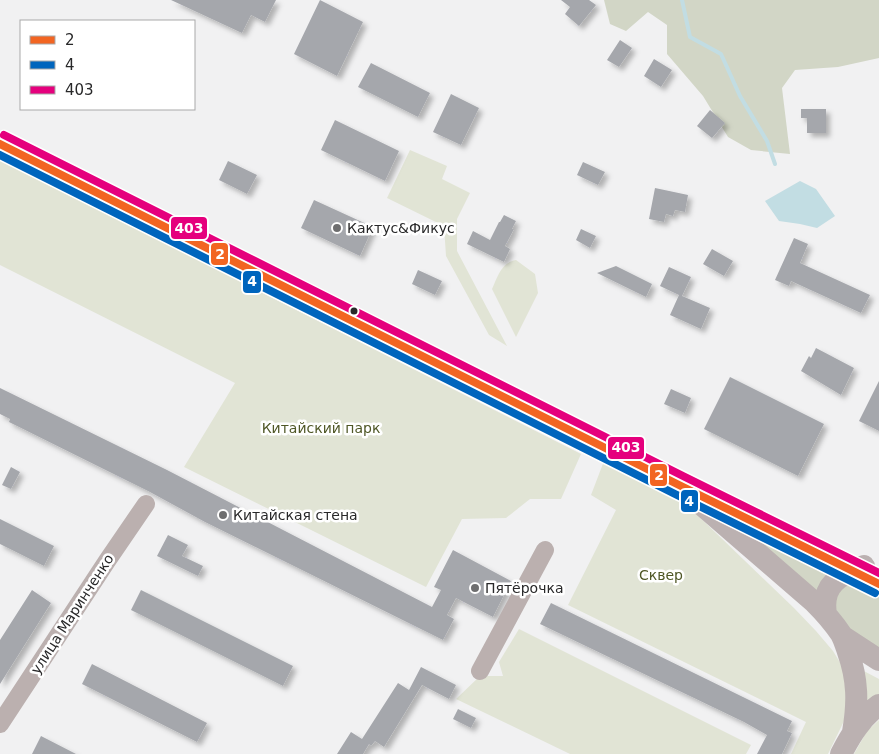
<svg xmlns="http://www.w3.org/2000/svg" width="879" height="754" font-family="'DejaVu Sans',sans-serif">
  <style>
    .green { fill: #e1e4d5 }
    .forest { fill: #d2d6c6 }
    .water { fill: #c2dde3 }
    .lines { fill: none; stroke-linecap: round; stroke-linejoin: round }
    .stream { stroke: #c2dde3; stroke-width: 4 }
    .building { fill: #a5a7ac; filter: url(#shadow) }
    .minor { stroke: #bbb0af; stroke-width: 18 }
    .major { stroke: #bbb1b1; stroke-width: 22 }
    .bus-1-casing { stroke: #fff; stroke-width: 11 }
    .bus-2-casing { stroke: #fff; stroke-width: 11 }
    .bus-3-casing { stroke: #fff; stroke-width: 11 }
    .bus-1 { stroke: #f26522; stroke-width: 8 }
    .bus-2 { stroke: #0065bd; stroke-width: 8 }
    .bus-3 { stroke: #e5007d; stroke-width: 8 }
    .poi-dot { fill: #6e6e6f; stroke: #fff; stroke-width: 2 }
    .bus-dot { fill: #282829; stroke: #fff; stroke-width: 2 }
    .labels { text-anchor: middle; stroke-width: 5; stroke-linejoin: round; paint-order: stroke }
    .poi-label { font-size: 14px; fill: #282829; stroke: #fff; text-anchor: start }
    .park-label { font-size: 14px; fill: #4f5726; stroke: #fff }
    .street-label { font-size: 14px; fill: #282829; stroke: #fff }
    .line-badge { stroke: #fff; stroke-width: 2 }
    .badge-label { font-size: 14px; text-anchor: middle; font-weight: bold; fill: #fff }
  </style>
  <defs>
    <filter id="shadow"><feDropShadow dx="4" dy="4" stdDeviation="2.5" flood-color="#0004"/></filter>
  </defs>
  <rect width="100%" height="100%" fill="#f1f1f2"/>
  <!-- green -->
  <path class="green" d="M410 150 447 166 442 179 470 193 457 219V251L507 346 489 335 446 256 444 226 387 198Z
    M0 160 581 454 561 499H530L506 518 462 519 426 587 184 467 235 383 0 265Z
    M516 260 535 274 538 293 516 337 492 289C498 276 501 263 516 260Z
    M604 461 627 469 658 484 689 507 794 608 816 631 833 651 844 669 847 698 844 721 828 754H791L806 722 568 605 616 510 591 495Z
    M519 629 751 745 746 754H570L456 699 480 676H503L499 662Z
    M860 669 879 679V698L864 707Z
    M879 720V754H854L867 731Z"/>
  <!-- forest -->
  <path class="forest" d="M604 0H879V58L838 67 795 70 782 88 790 154 751 150 728 137 703 96 667 54V25L648 12 626 31 610 24Z
    M717 511 840 570 817 597Z
    M856 582 879 593V652L863 642 835 614V592L843 584Z"/>
  <!-- water -->
  <path class="water" d="M800 181 816 189 835 216 817 228 800 224 779 221 765 201Z"/>
  <g class="lines">
    <!-- stream -->
    <path class="stream" d="M682 0 690 37 721 54 740 96 767 141 775 164"/>
  </g>
  <!-- building -->
  <path class="building" d="M171 0H276L265 22 251 15 242 33Z
    M320 0 363 22 337 76 294 54Z
    M561 0H589L596 5 579 26 565 14 570 7Z
    M620 40 632 48 619 67 607 60Z
    M654 59 672 70 661 87 644 76Z
    M371 63 430 93 418 117 358 87Z
    M451 94 479 108 461 145 433 132Z
    M801 109H826V133H807V118H801Z
    M710 110 725 123 712 138 697 126Z
    M335 120 399 151 385 181 321 150Z
    M228 161 257 175 247 194 219 180Z
    M583 162 605 172 598 185 577 175Z
    M655 188 688 195 685 212 675 210 673 216 666 214 664 222 649 219Z
    M314 200 373 227 360 256 301 228Z
    M504 215 516 221 512 229H514L505 246 510 249 504 262 467 244 473 231 490 240 499 222H500Z
    M581 229 596 236 590 248 576 240Z
    M794 238 808 244 800 263 870 295 861 313 791 281 789 286 775 280Z
    M712 249 733 261 724 276 703 264Z
    M616 266 652 284 646 297 597 273Z
    M669 267 691 277 682 296 710 308 701 329 670 315 679 295 660 286Z
    M418 270 442 281 435 295 412 284Z
    M816 348 854 368 841 395 801 371 809 356 811 358Z
    M730 377 824 424 798 476 704 429Z
    M879 381V431L859 421Z
    M0 388 167 470 432 607 441 590 434 587 453 550 511 581 493 617 456 598 447 615 454 619 443 640 205 522 150 492 9 422 10 419 0 414Z
    M671 389 691 398 685 413 664 404Z
    M11 467 20 472 11 489 2 485Z
    M0 519 54 546 44 566 0 544Z
    M168 535 188 545 182 556 203 566 198 576 157 556Z
    M32 590 51 603 0 684V640Z
    M141 590 293 666 283 686 131 610Z
    M551 603 792 721 787 731 792 733 782 754H757L767 735 744 722 540 624Z
    M92 664 207 723 197 742 82 684Z
    M421 667 456 685 449 699 422 685 384 747 375 741 371 746 369 744 363 754H337L351 732 362 739 398 683 409 690Z
    M458 709 476 718 471 728 453 719Z
    M41 736 76 754H32Z"/>
  <g class="lines">
    <!-- minor -->
    <path class="minor" d="M480 671 545 550
      M0 724 107 561 146 504"/>
    <!-- major -->
    <path class="major" d="M0 144 679 485 879 584
      M703 506 814 602C824 612 833 622 841 634 844 639 846 646 848 652 858 680 858 703 853 732
      M826 614C821 584 840 575 864 566
      M842 636 879 660
      M841 754C851 735 861 718 879 705"/>
    <defs>
      <path id="bus-1" d="M0 144 679 485 879 584"/>
      <path id="bus-2" d="M0 155 675 494 875 593"/>
      <path id="bus-3" d="M4 135 683 476 879 573"/>
    </defs>
    <!-- bus-1 casing -->
    <use href="#bus-1" class="bus-1-casing"/>
    <!-- bus-2 casing -->
    <use href="#bus-2" class="bus-2-casing"/>
    <!-- bus-3 casing -->
    <use href="#bus-3" class="bus-3-casing"/>
    <!-- bus-1 -->
    <use href="#bus-1" class="bus-1"/>
    <!-- bus-2 -->
    <use href="#bus-2" class="bus-2"/>
    <!-- bus-3 -->
    <use href="#bus-3" class="bus-3"/>
  </g>
  <!-- markers -->
  <g class="poi-dot">
    <circle cx="337" cy="228" r="5"/>
    <circle cx="223" cy="515" r="5"/>
    <circle cx="475" cy="588" r="5"/>
  </g>
  <circle class="bus-dot" cx="354" cy="311" r="4.5"/>
  <g class="labels">
    <!-- poi labels -->
    <g class="poi-label">
      <text x="347" y="233">Кактус&amp;Фикус</text>
      <text x="233" y="520">Китайская стена</text>
      <text x="485" y="593">Пятёрочка</text>
    </g>
    <!-- park labels -->
    <g class="park-label">
      <text x="321" y="433">Китайский парк</text>
      <text x="661" y="580">Сквер</text>
    </g>
    <!-- street labels -->
    <g class="street-label">
      <text transform="translate(72 614) rotate(-57)" y="5">улица Маринченко</text>
    </g>
  </g>
  <g class="line-badge">
    <rect x="170" y="216" width="38" height="24" rx="5" fill="#e5007d"/>
    <rect x="210" y="242" width="19" height="24" rx="5" fill="#f26522"/>
    <rect x="242" y="270" width="20" height="24" rx="5" fill="#0065bd"/>
    <rect x="607" y="436" width="38" height="24" rx="5" fill="#e5007d"/>
    <rect x="649" y="463" width="19" height="24" rx="5" fill="#f26522"/>
    <rect x="680" y="489" width="19" height="24" rx="5" fill="#0065bd"/>
  </g>
  <g class="badge-label">
    <text x="189" y="233">403</text>
    <text x="220" y="259">2</text>
    <text x="252" y="286">4</text>
    <text x="626" y="452">403</text>
    <text x="659" y="480">2</text>
    <text x="689" y="506">4</text>
  </g>
  <!-- legend -->
  <rect x="20" y="20" width="175" height="90" fill="#ffffff" stroke="#a9a9a9"/>
  <rect x="30" y="36" width="25" height="8" fill="#f26522" stroke="#a9a9a9"/>
  <text x="65" y="45" font-size="15" fill="#282829">2</text>
  <rect x="30" y="61" width="25" height="8" fill="#0065bd" stroke="#a9a9a9"/>
  <text x="65" y="70" font-size="15" fill="#282829">4</text>
  <rect x="30" y="86" width="25" height="8" fill="#e5007d" stroke="#a9a9a9"/>
  <text x="65" y="95" font-size="15" fill="#282829">403</text>
</svg>
